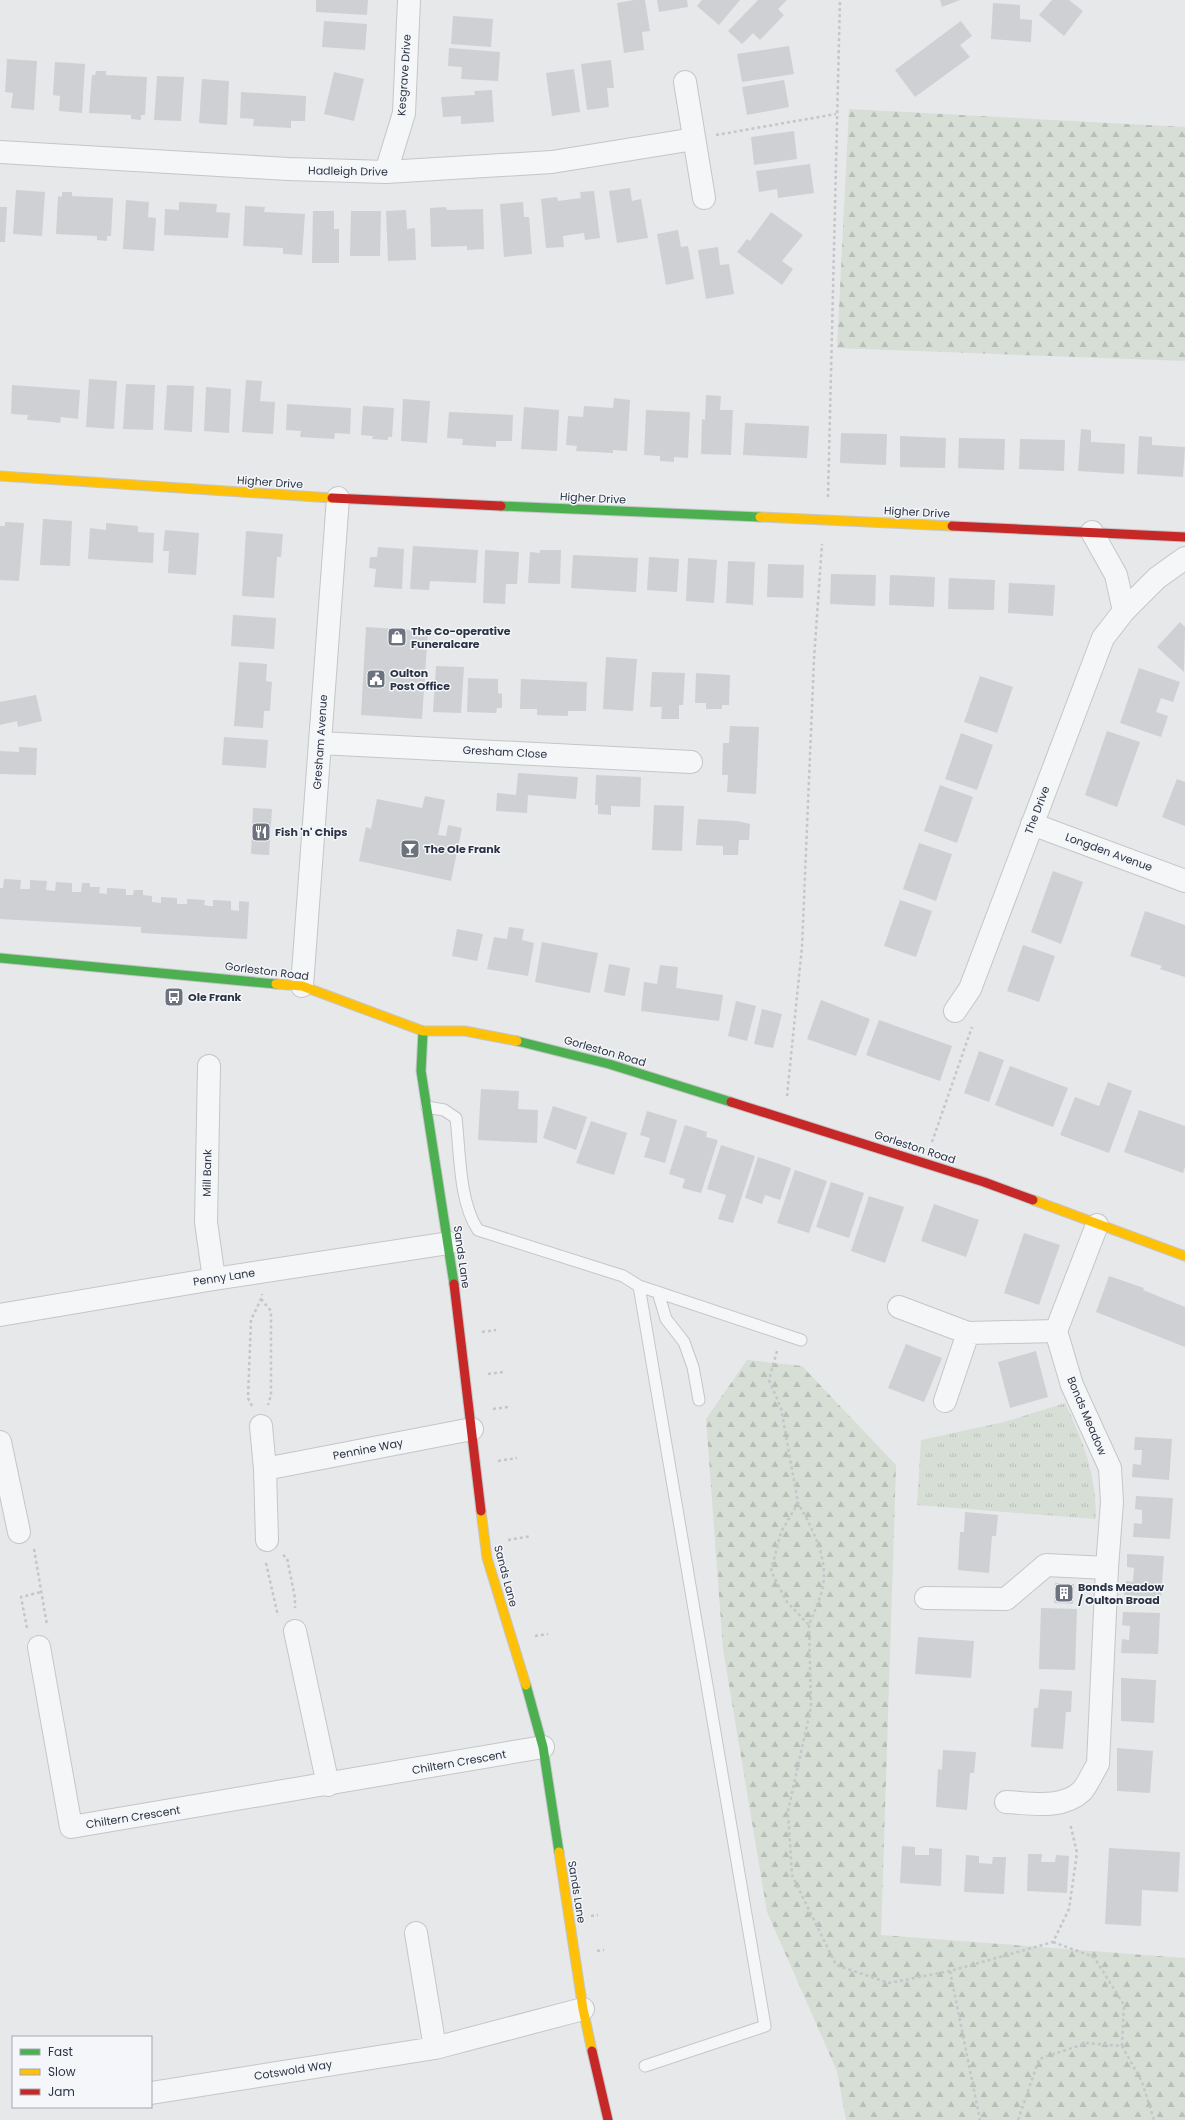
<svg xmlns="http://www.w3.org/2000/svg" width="1185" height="2120" font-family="Poppins,sans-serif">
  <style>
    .grass { fill: url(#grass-tufts) }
    .forest { fill: url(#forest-firs) }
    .building { fill: #ced0d3 }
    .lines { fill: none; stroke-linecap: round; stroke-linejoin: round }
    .lane-casing { stroke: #c4c6c8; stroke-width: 13 }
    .street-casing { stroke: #c4c6c8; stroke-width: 24 }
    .fast-casing { stroke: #c4c6c8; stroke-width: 11 }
    .slow-casing { stroke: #c4c6c8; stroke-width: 11 }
    .jam-casing { stroke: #c4c6c8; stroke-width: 11 }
    .path { stroke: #c5c6ca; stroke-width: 2.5; stroke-dasharray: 3 3; stroke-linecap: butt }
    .lane { stroke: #f5f6f7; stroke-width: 11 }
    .street { stroke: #f5f6f7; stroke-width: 22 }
    .fast { stroke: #4caf50; stroke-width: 9 }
    .slow { stroke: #ffc107; stroke-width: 9 }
    .jam { stroke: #c62828; stroke-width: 9 }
    .labels { text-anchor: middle; stroke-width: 3; stroke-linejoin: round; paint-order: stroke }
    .street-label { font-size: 11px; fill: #2b3445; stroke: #f4f6f9 }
    .poi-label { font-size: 11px; font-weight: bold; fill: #2b3445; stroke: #f4f6f9; text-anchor: start }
  </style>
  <defs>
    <pattern id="grass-tufts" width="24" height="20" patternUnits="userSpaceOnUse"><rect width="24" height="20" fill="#d6ded6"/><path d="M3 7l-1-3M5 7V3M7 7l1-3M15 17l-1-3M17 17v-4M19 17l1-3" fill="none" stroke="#b8bfb9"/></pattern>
    <pattern id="forest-firs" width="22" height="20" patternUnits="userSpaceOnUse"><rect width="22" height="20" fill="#d6ded6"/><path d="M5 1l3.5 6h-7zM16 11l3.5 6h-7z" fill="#b8bfb9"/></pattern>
  </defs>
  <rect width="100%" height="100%" fill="#e6e8ea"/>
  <!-- grass -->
  <path class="grass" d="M1065 1403C1084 1444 1096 1473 1096 1519L917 1505 921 1440 1004 1422Z"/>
  <!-- forest -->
  <path class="forest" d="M849 109 1185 127V361L837 348Z
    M747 1360 802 1366 896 1465 881 1935 1185 1958V2120H846L837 2071 767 1912 723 1649 706 1419Z"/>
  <!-- building -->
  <path class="building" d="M316 0H368L367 15 316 12Z
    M634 0H645L650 31 642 32 644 50 624 53 617 3Z
    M657 0H687L688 7 659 12Z
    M702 0H740L719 25 697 6Z
    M758 0H787L778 9 784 15 760 40 753 33 742 44 728 31Z
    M940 0H960L942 7Z
    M1052 0H1069L1083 11 1064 36 1039 15Z
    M993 3 1020 5V19L1032 20 1031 42 991 39Z
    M453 16 493 19 491 47 451 44Z
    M324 21 367 24 365 50 322 47Z
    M961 21 972 36 960 45 970 57 915 97 895 70Z
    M789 46 794 74 742 82 737 54Z
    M449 48 500 52 498 81 461 79 462 67 448 66Z
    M7 59 37 61 34 110 11 108 13 93 5 92Z
    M611 60 614 88H607L609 107 587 110 581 64Z
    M55 62 85 64 82 113 59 111 60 96 53 95Z
    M574 69 580 112 552 116 546 73Z
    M96 71H106V75L147 77 145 115H141V120L131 119V115L89 113 92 75H95Z
    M334 72 364 79 354 121 324 114Z
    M157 76 184 77 181 121 154 120Z
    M202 79 229 81 227 125 199 123Z
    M784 80 789 107 747 115 742 87Z
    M492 90 494 122 461 124V116L443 117 441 97 475 95 474 91Z
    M241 92 306 96 305 121H291V128L253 126 254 119 240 118Z
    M794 131 797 159 754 165 751 137Z
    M810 164 814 193 778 198 777 189 759 192 756 171Z
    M630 188 632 201 641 199 648 238 617 243 609 191Z
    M16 190 45 192 42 236 13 234Z
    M594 191 600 238 585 240 584 233 563 236 564 247 546 248 541 199 557 197 558 201 581 198 580 192Z
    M62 192H72V196L113 198 111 236H107V241L97 240V236L56 234 58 196 62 197Z
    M126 200 149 202 148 217 156 218 154 251 123 249Z
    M179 202 217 204 216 212 230 213 228 238 164 235 165 209 179 210Z
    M523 202 524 217H529L532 254 504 257 500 204Z
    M245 206 265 207 264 212 305 214 302 255 283 254V248L243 246Z
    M0 207H7L5 242H0Z
    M446 207 447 210 483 209 484 249 467 250V246L431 247 430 208Z
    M406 210 407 229 415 228 416 260 388 261 386 211Z
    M313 211H334V229H339V263H312Z
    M351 211H381L380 256H350Z
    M771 212 803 235 782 261 793 269 782 285 737 252 747 239 750 241Z
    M678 230 681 247 688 246 694 279 666 285 657 234Z
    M718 247 720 265 729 264 734 294 706 299 698 250Z
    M89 379 117 381 114 429 86 427Z
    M246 380 262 381 260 401 275 402 273 434 242 432Z
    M126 384 155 385 153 430 123 429Z
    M12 385 80 390 78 419 61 417 60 423 43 421 27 420 28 415 11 414Z
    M167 385 194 386 192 432 164 430Z
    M206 387 231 389 229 433 204 431Z
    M706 395 721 396 720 410H733L731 455 701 454 702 419 705 420Z
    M614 398 630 400 627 451 613 450V453L576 451 577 446 566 445 568 416 583 417 584 406 613 408Z
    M403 399 430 401 427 443 401 441Z
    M287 404 351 408 350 434 335 433 334 439 300 437 301 431 286 430Z
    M363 406 394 408 392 437H388V440L372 439 373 436 361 435Z
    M524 407 559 410 557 451 521 449Z
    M646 410 690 412 688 458 674 457V462L660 461V456L644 455Z
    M449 412 513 415 512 441H496V447L462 445 463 439 447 438Z
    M745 423 809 426 807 458 743 455Z
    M1081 429 1091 430V442L1125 444 1124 474 1078 471Z
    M841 433 887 434 886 465 840 463Z
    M900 436 946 438 945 468 900 467Z
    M1139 436 1152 437V445L1185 447 1183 477 1137 474Z
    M959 438 1005 439 1004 470 958 468Z
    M1020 439 1065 440 1064 471 1019 469Z
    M43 519 72 521 70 566 40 565Z
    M5 522 24 523 19 581 0 580V526H5Z
    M106 523 138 526V532L154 533 153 563 88 559 90 528 106 530Z
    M165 530 199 533 196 575 168 573 169 551H163Z
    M246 531 283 534 281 557H277L274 598 242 596Z
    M413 546 478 550 476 583 430 581 429 590 410 589Z
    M378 547 404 549 402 589 374 587 376 569 369 568 370 557H377Z
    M485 550 519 552 517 584H506L505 604 483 603Z
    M540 550H561L560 584 528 583 530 552 540 553Z
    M573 555 638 558 636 592 571 588Z
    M649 557 679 559 677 592 647 590Z
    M688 558 717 560 714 603 686 601Z
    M728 561 755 562 753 605 726 603Z
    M768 564 804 565 803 598 767 597Z
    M831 574 876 575 875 606 830 604Z
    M890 575 935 577 934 607 889 605Z
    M949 578 995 580 994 610 948 609Z
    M1009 583 1055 585 1053 616 1008 613Z
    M233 615 276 618 274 649 231 646Z
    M1180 622 1185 627 1184 672 1157 647Z
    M366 627 428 631 422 719 361 715Z
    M606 657 637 659 633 711 603 709Z
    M239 662 267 664 266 681 272 682 271 696 270 711H264L263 728 234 726Z
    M436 666 464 667 461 713 433 712Z
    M1139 668 1180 682 1173 702 1161 698 1156 712 1168 716 1161 737 1120 723Z
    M652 672 685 673 683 705H679V719H661L662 707H650Z
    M696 673 730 675 729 705H722V709H706V703H695Z
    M980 676 1013 687 997 733 964 722Z
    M468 678 498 679V693L502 694V708H497L496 713 467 712Z
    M521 679 587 682 586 711H568V716L537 715V709H520Z
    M36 695 42 721 18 727 17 721 0 725V702Z
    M730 726 759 727 756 794 727 792 728 775H722L723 743H729Z
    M1107 731 1140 742 1117 807 1085 795Z
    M961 733 993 745 977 790 945 779Z
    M224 737 268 740 266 768 222 765Z
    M19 747 37 748 36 775 0 774V751L19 752Z
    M518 773 578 777 576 799 528 795 527 813 496 811 497 793 516 795Z
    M596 775 641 777 640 807 611 806V815L598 814V805H595Z
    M1177 779 1185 782V826L1162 817Z
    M940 785 973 797 957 843 924 831Z
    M425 796 445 800 438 835 446 836 448 825 462 828 451 881 359 861 366 827 371 829 377 799 422 808Z
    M654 805 684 806 682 851 652 850Z
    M253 808 272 809 269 855 251 854Z
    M698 819 737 821 750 824 749 840H739L738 855H723V846L696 845Z
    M919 843 952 854 936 901 903 889Z
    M1053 871 1083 882 1061 944 1031 932Z
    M4 879 21 880 20 889H30V880L47 881 46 890 55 891 56 882 72 883V892H81L82 883H90V887H100L99 893 107 894V888L126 889V895H133L134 890H143V895L152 896V902L161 903V897L177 898V904H187V899L205 900 204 905 209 906H213V900L231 901V910L239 911V901L249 902 247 939 141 933V927L0 919V888H3Z
    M900 900 932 911 916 957 884 946Z
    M1145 911 1185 925V977L1160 969 1162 966 1130 956Z
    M509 927 524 929 522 940 534 943 528 976 487 969 494 937 507 939Z
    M457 929 483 934 477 961 452 956Z
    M542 942 598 953 590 993 535 982Z
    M1023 945 1055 956 1039 1002 1007 991Z
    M609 964 630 968 625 996 604 992Z
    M660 965 678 967 676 988 723 995 719 1021 641 1011 644 982 657 984Z
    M821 1000 870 1019 856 1056 807 1039Z
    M736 1001 756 1006 747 1041 728 1036Z
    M762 1009 782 1014 773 1048 754 1044Z
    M879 1020 952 1046 940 1081 866 1055Z
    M979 1051 1004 1060 989 1102 964 1093Z
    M1010 1066 1068 1088 1053 1127 995 1105Z
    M1108 1082 1132 1091 1109 1153 1060 1135 1075 1097 1099 1106Z
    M481 1089 519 1091 518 1109 538 1110 537 1143 478 1140Z
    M553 1106 587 1117 576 1150 543 1138Z
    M1139 1110 1185 1126V1167L1183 1173 1124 1152Z
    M647 1111 677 1120 665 1163 644 1157 650 1138 640 1135Z
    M591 1121 627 1133 614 1175 576 1163Z
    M685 1125 707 1132 706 1137 718 1140 701 1193 682 1188 685 1179 669 1174Z
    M721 1145 755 1156 733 1223 718 1219 726 1195 707 1189Z
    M758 1157 791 1168 780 1200 765 1195 762 1204 745 1198Z
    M795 1170 827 1181 809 1233 777 1223Z
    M831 1182 864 1193 849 1238 816 1227Z
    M869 1196 904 1207 885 1263 851 1251Z
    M934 1204 979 1220 966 1257 921 1241Z
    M1024 1233 1060 1245 1039 1305 1004 1293Z
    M1109 1276 1144 1288 1143 1290 1185 1307V1347L1096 1312Z
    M906 1344 942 1358 924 1402 888 1388Z
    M1036 1351 1048 1397 1010 1408 998 1362Z
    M1135 1437 1172 1439 1169 1480 1132 1477 1133 1464 1141 1465 1142 1450H1134Z
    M1136 1496 1173 1498 1170 1539 1133 1537 1134 1523 1142 1524V1510L1135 1509Z
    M965 1512 998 1515 996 1536H992L989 1573 958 1570 960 1532H964Z
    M1127 1554 1164 1556 1161 1597 1124 1595 1126 1581 1133 1582 1134 1568 1127 1567Z
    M1055 1583 1074 1584 1073 1604 1054 1603Z
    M1041 1608 1077 1609 1075 1670 1039 1669Z
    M1123 1612 1160 1613 1158 1654 1121 1653 1122 1639 1129 1640 1130 1626 1122 1625Z
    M918 1637 974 1641 971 1678 915 1674Z
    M1121 1678 1156 1680 1154 1723 1121 1721Z
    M1040 1689 1072 1691 1071 1712H1066L1063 1749 1031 1747 1034 1708H1038Z
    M1117 1748 1153 1751 1150 1793 1117 1791Z
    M943 1750 976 1752 974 1773H970L967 1810 936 1807 938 1769 942 1770Z
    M902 1846 915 1847V1855H929V1848L942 1849 941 1886 900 1883Z
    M1109 1848 1180 1852 1178 1892 1142 1890 1141 1926 1105 1924Z
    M1028 1854H1042L1041 1862H1055L1056 1855 1069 1856 1067 1893 1027 1891Z
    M966 1855 979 1856V1863L992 1864 993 1857H1006L1004 1894 964 1892Z"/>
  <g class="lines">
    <defs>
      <path id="lane" d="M427 1107 444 1110 456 1118C460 1152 459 1202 478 1230L623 1276 639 1286 801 1340
        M639 1286 765 2026 645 2066
        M658 1292 666 1319 684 1342 693 1367 699 1400"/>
      <path id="street" d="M685 82 704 198
        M0 152 288 169 386 172 552 162 694 139
        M386 172 404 113 409 0
        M1092 532 1116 575 1124 611
        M320 743 691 762
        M1032 824 1185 881
        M302 986 338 498
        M955 1011 970 989 1103 638 1124 611 1157 578 1185 558
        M209 1066 206 1222 214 1279
        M899 1307 968 1333 1056 1331
        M0 1315 214 1279 449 1243
        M945 1401 968 1333
        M261 1426 265 1469 267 1540
        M0 1442 19 1532
        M265 1469 472 1429
        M926 1598 1006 1599 1046 1565 1107 1568
        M295 1631 328 1785
        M39 1647 71 1827 543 1747
        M1006 1802C1030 1803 1062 1810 1082 1791 1088 1784 1093 1772 1098 1764L1107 1568 1112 1502 1110 1468 1072 1385 1056 1331 1097 1225
        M416 1933 435 2048
        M151 2093 435 2048 583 2009"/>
      <path id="fast" d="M501 506 760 517
        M0 958 276 984
        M423 1031 421 1071 454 1284
        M517 1041 609 1064 731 1102
        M526 1685 543 1747 559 1852"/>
      <path id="slow" d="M0 476 332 498
        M760 517 952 526
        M276 984 302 986 423 1031H465L517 1041
        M1033 1200 1185 1256
        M481 1511 487 1558 526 1685
        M559 1852 583 2009 592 2051"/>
      <path id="jam" d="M332 498 501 506
        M952 526 1185 537
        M731 1102 984 1182 1033 1200
        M454 1284 481 1511
        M592 2051 608 2120"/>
    </defs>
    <!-- lane casing -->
    <use href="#lane" class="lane-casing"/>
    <!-- street casing -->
    <use href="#street" class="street-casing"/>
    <!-- fast casing -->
    <use href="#fast" class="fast-casing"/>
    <!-- slow casing -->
    <use href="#slow" class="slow-casing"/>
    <!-- jam casing -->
    <use href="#jam" class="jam-casing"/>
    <!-- path -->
    <path class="path" d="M716 135 836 114
      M828 497 840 0
      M787 1096 802 947 814 659 822 544
      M932 1142 972 1027
      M261 1299 271 1311V1395L268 1405
      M482 1332 496 1330
      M777 1351 769 1380 781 1408 798 1503 781 1532 771 1571 787 1602 809 1625C815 1609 824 1593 824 1575 824 1550 810 1524 798 1503
      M488 1374 503 1372
      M252 1406 248 1398 251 1320 261 1299 262 1294
      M493 1409 508 1407
      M498 1461 517 1458
      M508 1540 531 1536
      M34 1549 47 1625
      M283 1555 287 1558 295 1598V1608
      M266 1563 278 1616
      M809 1625 811 1707 788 1811 792 1875 836 1965 889 1983 950 1971 1053 1942 1069 1909 1077 1853 1070 1823
      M27 1628 21 1597 41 1592
      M535 1636 548 1634
      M591 1916 598 1915
      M1053 1942 1094 1957 1124 2005 1122 2046
      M597 1951 604 1950
      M950 1971 980 2120
      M1018 2120 1039 2059 1087 2043 1122 2046 1142 2082 1154 2120"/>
    <!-- lane -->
    <use href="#lane" class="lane"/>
    <!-- street -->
    <use href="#street" class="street"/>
    <!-- fast -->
    <use href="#fast" class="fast"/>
    <!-- slow -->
    <use href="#slow" class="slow"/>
    <!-- jam -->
    <use href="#jam" class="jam"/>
  </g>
  <!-- icons -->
  <defs>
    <symbol id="shop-square" viewBox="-11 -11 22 22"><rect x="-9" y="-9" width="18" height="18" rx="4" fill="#6c737f" stroke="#f4f6f9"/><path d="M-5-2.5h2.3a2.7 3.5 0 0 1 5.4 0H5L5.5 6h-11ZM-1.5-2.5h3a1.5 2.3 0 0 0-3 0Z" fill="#fff"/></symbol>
    <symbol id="civic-square" viewBox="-11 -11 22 22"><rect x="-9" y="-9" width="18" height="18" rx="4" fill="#6c737f" stroke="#f4f6f9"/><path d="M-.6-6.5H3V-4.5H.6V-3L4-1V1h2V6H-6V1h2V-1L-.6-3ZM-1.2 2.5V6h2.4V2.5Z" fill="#fff"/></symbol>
    <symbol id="restaurant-square" viewBox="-11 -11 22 22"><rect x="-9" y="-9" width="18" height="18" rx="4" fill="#6c737f" stroke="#f4f6f9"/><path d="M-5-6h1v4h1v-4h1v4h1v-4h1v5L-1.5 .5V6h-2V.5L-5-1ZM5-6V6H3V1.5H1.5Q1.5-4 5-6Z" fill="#fff"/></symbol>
    <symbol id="bar-square" viewBox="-11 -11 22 22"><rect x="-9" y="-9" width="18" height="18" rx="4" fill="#6c737f" stroke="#f4f6f9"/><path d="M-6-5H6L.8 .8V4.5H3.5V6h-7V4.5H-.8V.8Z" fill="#fff"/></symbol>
    <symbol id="bus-square" viewBox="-11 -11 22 22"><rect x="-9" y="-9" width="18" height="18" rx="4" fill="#6c737f" stroke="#f4f6f9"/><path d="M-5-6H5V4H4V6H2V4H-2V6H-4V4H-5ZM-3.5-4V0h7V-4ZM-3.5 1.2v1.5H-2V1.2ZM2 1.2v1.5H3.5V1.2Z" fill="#fff"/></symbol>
    <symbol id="building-square" viewBox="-11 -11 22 22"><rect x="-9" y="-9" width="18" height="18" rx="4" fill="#6c737f" stroke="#f4f6f9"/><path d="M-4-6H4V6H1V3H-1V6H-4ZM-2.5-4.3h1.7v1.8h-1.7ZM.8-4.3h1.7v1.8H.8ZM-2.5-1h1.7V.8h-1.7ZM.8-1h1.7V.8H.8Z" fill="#fff"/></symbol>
  </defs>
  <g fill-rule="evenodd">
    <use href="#shop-square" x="386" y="626" width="22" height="22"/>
    <use href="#civic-square" x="365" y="668" width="22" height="22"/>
    <use href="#restaurant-square" x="250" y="821" width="22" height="22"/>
    <use href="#bar-square" x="399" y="838" width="22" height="22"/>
    <use href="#bus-square" x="163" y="986" width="22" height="22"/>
    <use href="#building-square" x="1053" y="1582" width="22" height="22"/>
  </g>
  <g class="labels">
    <!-- street labels -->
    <g class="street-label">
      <text transform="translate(404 75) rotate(-86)" y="4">Kesgrave Drive</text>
      <text transform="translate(348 171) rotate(1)" y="4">Hadleigh Drive</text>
      <text transform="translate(270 482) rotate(4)" y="4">Higher Drive</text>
      <text transform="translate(593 498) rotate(3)" y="4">Higher Drive</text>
      <text transform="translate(917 512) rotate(3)" y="4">Higher Drive</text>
      <text transform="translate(320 742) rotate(-86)" y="4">Gresham Avenue</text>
      <text transform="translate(505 752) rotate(3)" y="4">Gresham Close</text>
      <text transform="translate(1037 810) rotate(-69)" y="4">The Drive</text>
      <text transform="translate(1109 852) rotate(20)" y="4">Longden Avenue</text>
      <text transform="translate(267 971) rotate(7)" y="4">Gorleston Road</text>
      <text transform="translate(605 1051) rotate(16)" y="4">Gorleston Road</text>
      <text transform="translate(915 1147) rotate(18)" y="4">Gorleston Road</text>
      <text transform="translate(207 1173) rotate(-89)" y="4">Mill Bank</text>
      <text transform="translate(462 1257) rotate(82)" y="4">Sands Lane</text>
      <text transform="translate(224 1277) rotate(-9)" y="4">Penny Lane</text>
      <text transform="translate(1087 1416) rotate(67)" y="4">Bonds Meadow</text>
      <text transform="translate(368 1449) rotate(-11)" y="4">Pennine Way</text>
      <text transform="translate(506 1576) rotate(75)" y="4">Sands Lane</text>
      <text transform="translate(459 1762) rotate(-10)" y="4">Chiltern Crescent</text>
      <text transform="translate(133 1817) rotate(-9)" y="4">Chiltern Crescent</text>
      <text transform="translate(577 1892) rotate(81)" y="4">Sands Lane</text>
      <text transform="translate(293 2070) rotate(-9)" y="4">Cotswold Way</text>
    </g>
    <!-- poi labels -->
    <g class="poi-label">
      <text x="411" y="635">The Co-operative<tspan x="411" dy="13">Funeralcare</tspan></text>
      <text x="390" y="677">Oulton<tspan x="390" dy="13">Post Office</tspan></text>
      <text x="275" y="836">Fish 'n' Chips</text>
      <text x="424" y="853">The Ole Frank</text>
      <text x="188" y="1001">Ole Frank</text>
      <text x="1078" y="1591">Bonds Meadow<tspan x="1078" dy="13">/ Oulton Broad</tspan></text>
    </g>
  </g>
  <!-- legend -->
  <rect x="12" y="2036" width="140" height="72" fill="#f4f6f9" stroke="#a4a8b1"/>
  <rect x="20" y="2049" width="20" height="6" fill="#4caf50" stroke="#a4a8b1"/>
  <text x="48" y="2056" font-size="12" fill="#2b3445">Fast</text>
  <rect x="20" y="2069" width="20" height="6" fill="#ffc107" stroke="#a4a8b1"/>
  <text x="48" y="2076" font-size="12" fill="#2b3445">Slow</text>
  <rect x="20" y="2089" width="20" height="6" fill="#c62828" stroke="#a4a8b1"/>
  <text x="48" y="2096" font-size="12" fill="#2b3445">Jam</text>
</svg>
